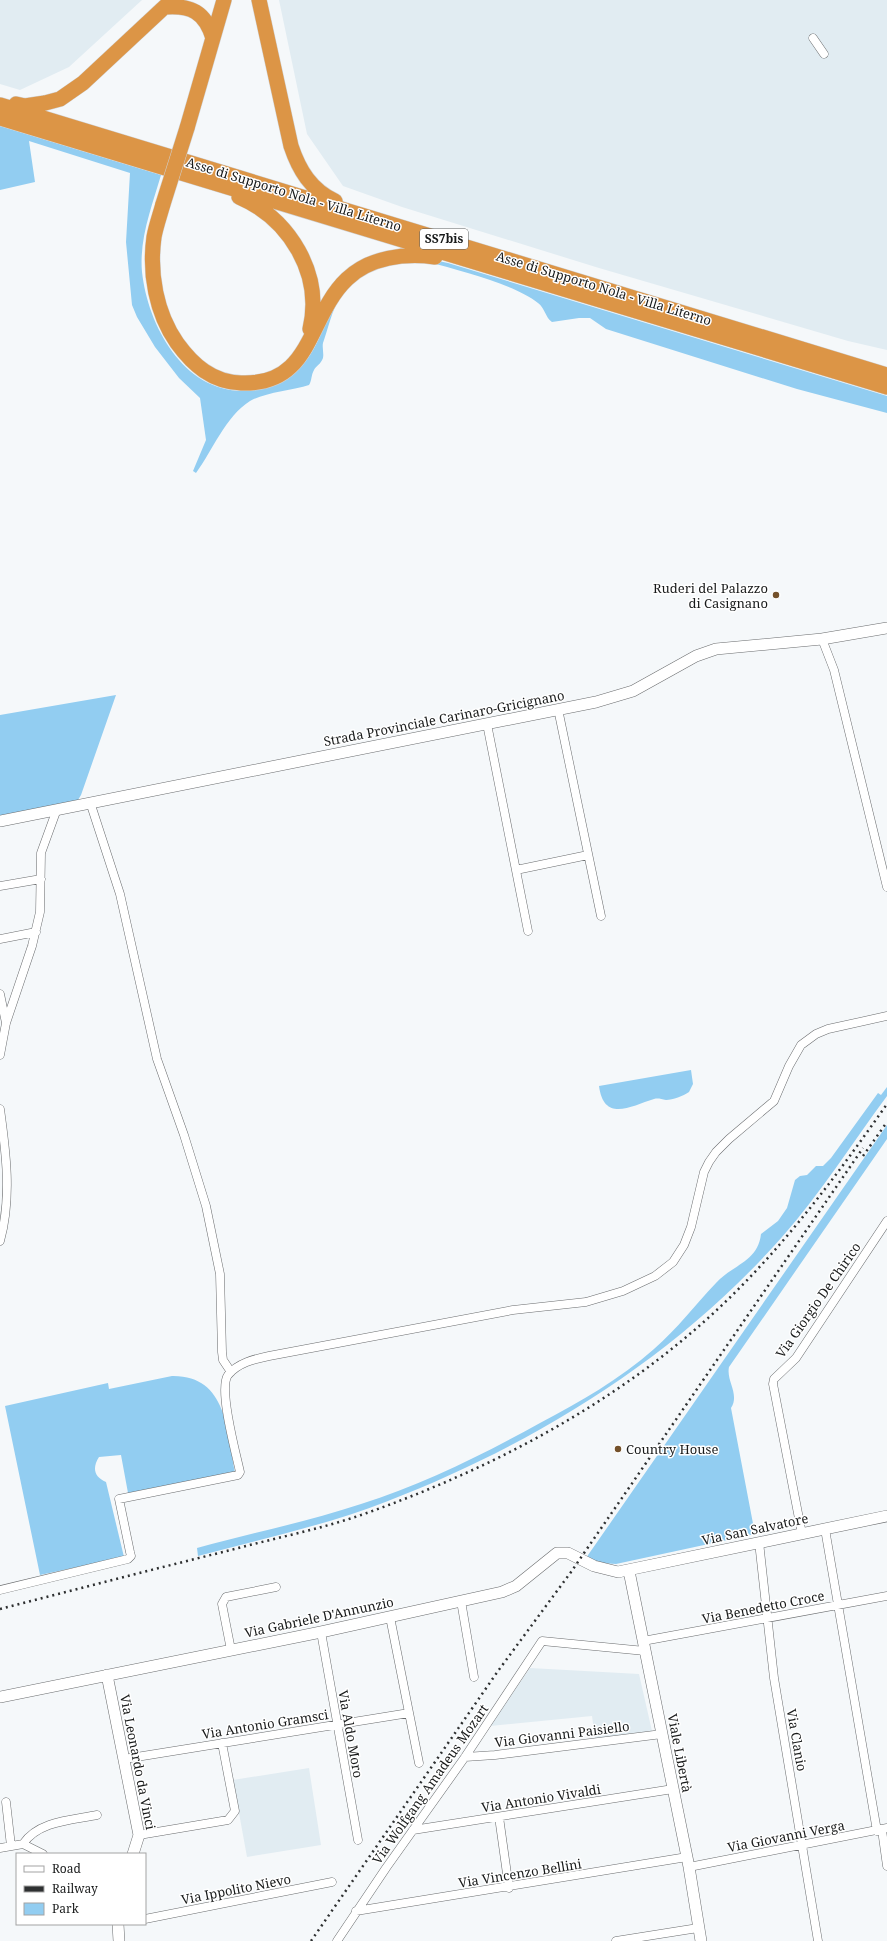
<svg xmlns="http://www.w3.org/2000/svg" width="887" height="1941" font-family="'Noto Serif',serif">
  <style>
    .built { fill: #e1ecf2 }
    .green { fill: #92cdf1 }
    .lines { fill: none; stroke-linecap: round; stroke-linejoin: round }
    .street-casing { stroke: #6a6c6e; stroke-width: 9 }
    .secondary-casing { stroke: #6a6c6e; stroke-width: 12 }
    .highway-casing { stroke: #d1d1d1; stroke-width: 16 }
    .street { stroke: #fff; stroke-width: 8 }
    .secondary { stroke: #fff; stroke-width: 11 }
    .highway { stroke: #dc9546; stroke-width: 15 }
    .rail { stroke: #2e3031; stroke-width: 2.5; stroke-dasharray: 2 4; stroke-linecap: butt }
    .highway-bridge-casing { stroke: #d1d1d1; stroke-width: 16; stroke-linecap: butt }
    .highway-bridge { stroke: #dc9546; stroke-width: 15 }
    .poi-dot { fill: #74512a; stroke: #fff; stroke-width: 1.5 }
    .labels { text-anchor: middle; stroke-width: 3; stroke-linejoin: round; paint-order: stroke }
    .shield { fill: #fff; stroke: #5d5f5f; stroke-width: 1 }
    .shield-label { font-size: 12px; font-weight: bold; fill: #181a1a }
    .street-label { font-size: 13px; fill: #181a1a; stroke: #fff }
    .poi-label { font-size: 13px; fill: #181a1a; stroke: #fff; text-anchor: end }
  </style>
  <rect width="100%" height="100%" fill="#f5f8fa"/>
  <!-- built -->
  <path class="built" d="M0 0H142L69 67 20 90 0 84Z
    M279 0H887V350L848 341 599 268 402 207 343 186 307 134Z
    M530 1668 639 1674 652 1731 595 1738 592 1716 490 1726Z
    M309 1768 321 1845 247 1857 233 1780Z"/>
  <!-- green -->
  <path class="green" d="M0 126 161 175C152 206 139 239 142 272 148 326 184 393 246 391 264 390 282 382 296 371 329 344 323 293 363 269 388 254 421 257 448 263L887 396V413L797 389 606 329 590 318H579L552 322C545 317 545 308 538 303 514 284 460 271 429 262 395 255 358 266 340 297 332 310 328 329 323 343 322 348 324 353 323 358 321 364 316 366 314 370 311 375 312 380 309 385 293 390 263 393 250 401 225 417 213 450 196 473L193 471 206 440 200 398 179 378 155 347 137 317 132 305 126 242 130 173 29 141 35 182 0 190Z
    M116 695 81 795 78 800 0 816V715Z
    M691 1070 693 1084 689 1092C683 1096 673 1100 666 1100 661 1099 658 1098 654 1099 631 1106 604 1123 599 1086Z
    M887 1087V1096C852 1143 821 1193 782 1237 676 1357 537 1443 388 1501 327 1525 261 1539 198 1556L197 1548C251 1533 307 1522 361 1504 422 1485 484 1454 540 1423 580 1402 620 1379 654 1349 677 1329 695 1305 716 1283 732 1265 758 1262 761 1234L778 1221 787 1208 795 1180 800 1176 807 1175 816 1166H823L831 1158 878 1093 881 1095Z
    M887 1125V1139L729 1367C726 1381 740 1394 731 1408L755 1534 616 1564 601 1563 586 1558Z
    M172 1376C227 1375 227 1431 235 1472L128 1493 121 1455 99 1457C92 1468 94 1477 106 1482L124 1557 40 1575 5 1406 108 1383 109 1389Z"/>
  <g class="lines">
    <defs>
      <path id="street" d="M813 38 824 54
        M822 639 834 670 887 887
        M558 709 601 916
        M487 724 528 931
        M90 802 120 894 157 1059 184 1135 206 1206 220 1274 222 1352 223 1360 231 1372
        M516 870 588 855
        M0 886 41 879
        M0 939 36 932
        M0 994 6 1023
        M0 1055 6 1023 32 946 40 912 41 853 57 809
        M0 1109C6 1152 12 1198 0 1241
        M825 1529 877 1831
        M802 1534 773 1384 774 1379 796 1358 887 1221
        M759 1542 774 1678 818 1941
        M0 1590 128 1559 131 1556 130 1552 119 1499 238 1475 240 1472C236 1453 218 1389 228 1375 238 1363 254 1359 269 1356L513 1310 586 1302 623 1291 655 1276 673 1262 684 1245 691 1227 704 1172 709 1162 716 1152 729 1139 774 1101 789 1066 801 1045 816 1034 828 1029 887 1016
        M461 1601 474 1677
        M390 1617 419 1763
        M321 1632 358 1840
        M643 1641 887 1596
        M231 1650 222 1604 226 1597 276 1587
        M465 1757 495 1755 662 1734
        M124 1759 409 1713
        M6 1802 11 1846
        M499 1817 509 1888
        M413 1830 673 1789
        M882 1830 887 1866
        M139 1835 228 1820 235 1811 222 1743
        M23 1844C38 1821 72 1820 97 1815
        M23 1844 43 1854
        M0 1848 23 1844
        M689 1867 887 1828
        M356 1911 687 1857
        M145 1919 332 1882
        M337 1941 386 1868 465 1757 542 1641 645 1651
        M616 1941 698 1928"/>
      <path id="secondary" d="M0 821 596 702 633 691 696 656 716 649 822 639 887 628
        M629 1571 689 1867 701 1941
        M107 1675 139 1835 133 1854
        M0 1697 321 1632 502 1592 516 1586 557 1553H568L594 1566 618 1572 887 1516
        M118 1924 119 1941"/>
      <path id="highway" d="M259 0 291 146C299 170 311 190 335 201
        M165 7C191 5 205 12 213 38
        M16 104 25 106 45 103 60 99 83 83 172 0
        M0 105 887 375
        M0 118 887 387
        M187 128 224 0
        M239 197C290 219 323 274 310 329
        M163 204C160 215 156 226 154 237 149 273 156 313 177 343 193 365 212 382 241 383 313 386 307 317 347 279 370 257 405 253 435 257"/>
    </defs>
    <!-- street casing -->
    <use href="#street" class="street-casing"/>
    <!-- secondary casing -->
    <use href="#secondary" class="secondary-casing"/>
    <!-- highway casing -->
    <use href="#highway" class="highway-casing"/>
    <!-- street -->
    <use href="#street" class="street"/>
    <!-- secondary -->
    <use href="#secondary" class="secondary"/>
    <!-- highway -->
    <use href="#highway" class="highway"/>
    <!-- rail -->
    <path class="rail" d="M863 1156 887 1122
      M0 1609C77 1589 154 1569 231 1550 275 1538 321 1529 364 1514 488 1470 608 1408 707 1319 777 1256 833 1181 887 1104
      M311 1941 498 1671 571 1572 863 1148"/>
    <defs>
      <path id="highway-bridge" d="M163 204 187 128"/>
    </defs>
    <!-- highway-bridge casing -->
    <use href="#highway-bridge" class="highway-bridge-casing"/>
    <!-- highway-bridge -->
    <use href="#highway-bridge" class="highway-bridge"/>
  </g>
  <!-- markers -->
  <g class="poi-dot">
    <circle cx="776" cy="595" r="4"/>
    <circle cx="618" cy="1449" r="4"/>
  </g>
  <g class="labels">
    <!-- shield labels -->
    <rect class="shield" x="420" y="229" width="48" height="20" rx="3"/>
    <g class="shield-label">
      <text x="444" y="243">SS7bis</text>
    </g>
    <!-- street labels -->
    <g class="street-label">
      <text transform="translate(294 194) rotate(17)" y="5">Asse di Supporto Nola - Villa Literno</text>
      <text transform="translate(604 288) rotate(17)" y="5">Asse di Supporto Nola - Villa Literno</text>
      <text transform="translate(444 718) rotate(-11)" y="5">Strada Provinciale Carinaro-Gricignano</text>
      <text transform="translate(818 1300) rotate(-55)" y="5">Via Giorgio De Chirico</text>
      <text transform="translate(755 1529) rotate(-12)" y="5">Via San Salvatore</text>
      <text transform="translate(763 1607) rotate(-11)" y="5">Via Benedetto Croce</text>
      <text transform="translate(319 1617) rotate(-12)" y="5">Via Gabriele D'Annunzio</text>
      <text transform="translate(265 1724) rotate(-9)" y="5">Via Antonio Gramsci</text>
      <text transform="translate(351 1734) rotate(80)" y="5">Via Aldo Moro</text>
      <text transform="translate(562 1734) rotate(-7)" y="5">Via Giovanni Paisiello</text>
      <text transform="translate(797 1740) rotate(80)" y="5">Via Clanio</text>
      <text transform="translate(680 1753) rotate(79)" y="5">Viale Libertà</text>
      <text transform="translate(138 1762) rotate(79)" y="5">Via Leonardo da Vinci</text>
      <text transform="translate(430 1784) rotate(-55)" y="5">Via Wolfgang Amadeus Mozart</text>
      <text transform="translate(541 1798) rotate(-9)" y="5">Via Antonio Vivaldi</text>
      <text transform="translate(786 1836) rotate(-11)" y="5">Via Giovanni Verga</text>
      <text transform="translate(520 1873) rotate(-9)" y="5">Via Vincenzo Bellini</text>
      <text transform="translate(236 1889) rotate(-11)" y="5">Via Ippolito Nievo</text>
    </g>
    <!-- poi labels -->
    <g class="poi-label">
      <text x="768" y="593">Ruderi del Palazzo<tspan x="768" dy="15">di Casignano</tspan></text>
      <text x="626" y="1454" text-anchor="start">Country House</text>
    </g>
  </g>
  <!-- legend -->
  <rect x="16" y="1853" width="130" height="72" fill="#ffffff" stroke="#a3a3a3"/>
  <rect x="24" y="1866" width="20" height="6" fill="#ffffff" stroke="#a3a3a3"/>
  <text x="52" y="1873" font-size="12" fill="#181a1a">Road</text>
  <rect x="24" y="1886" width="20" height="6" fill="#2e3031" stroke="#a3a3a3"/>
  <text x="52" y="1893" font-size="12" fill="#181a1a">Railway</text>
  <rect x="24" y="1903" width="20" height="12" fill="#92cdf1" stroke="#a3a3a3"/>
  <text x="52" y="1913" font-size="12" fill="#181a1a">Park</text>
</svg>
